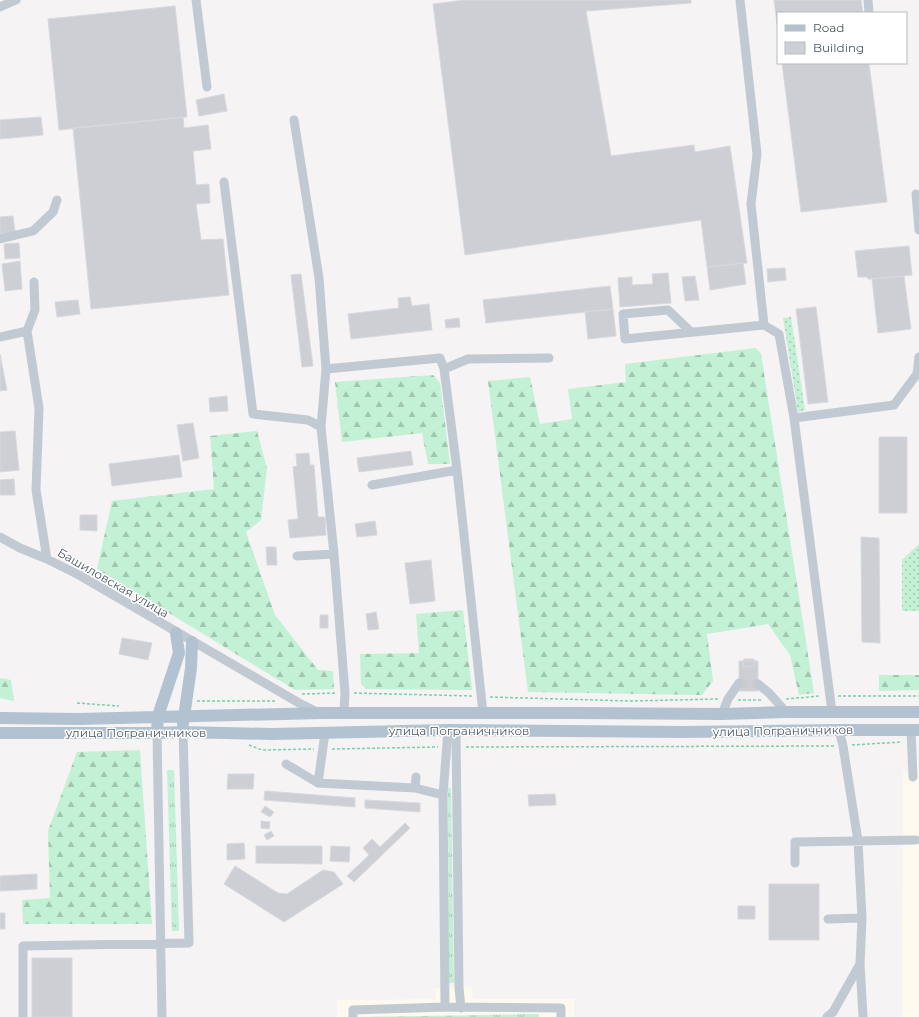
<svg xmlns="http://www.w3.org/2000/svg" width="919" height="1017" font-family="Montserrat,sans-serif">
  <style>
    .commercial { fill: #fdf9ef }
    .grass { fill: url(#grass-tufts) }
    .forest { fill: url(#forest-firs) }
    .park { fill: url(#park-dots) }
    .building { fill: #cdcfd5; stroke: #d7d9de }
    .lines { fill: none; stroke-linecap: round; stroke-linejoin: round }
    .minor-tunnel { stroke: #caccce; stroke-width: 9; stroke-dasharray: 9 4.5; stroke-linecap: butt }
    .path { stroke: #7ad0a6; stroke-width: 1.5; stroke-dasharray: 3 2; stroke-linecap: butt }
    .minor { stroke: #c1cad2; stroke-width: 9 }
    .major { stroke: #b3c2d1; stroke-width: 12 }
    .labels { text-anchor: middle; stroke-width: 3; stroke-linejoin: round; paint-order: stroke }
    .street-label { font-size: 12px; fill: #4a5661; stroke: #fff }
  </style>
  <defs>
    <pattern id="grass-tufts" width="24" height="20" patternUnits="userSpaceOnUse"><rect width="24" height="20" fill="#c3f1d5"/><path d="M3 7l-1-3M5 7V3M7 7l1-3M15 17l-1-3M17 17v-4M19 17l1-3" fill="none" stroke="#a0c6b0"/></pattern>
    <pattern id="forest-firs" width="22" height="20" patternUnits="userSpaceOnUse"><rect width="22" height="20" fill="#c3f1d5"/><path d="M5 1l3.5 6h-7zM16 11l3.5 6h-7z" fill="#a0c6b0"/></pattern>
    <pattern id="park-dots" width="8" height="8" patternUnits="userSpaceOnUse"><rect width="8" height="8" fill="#c3f1d5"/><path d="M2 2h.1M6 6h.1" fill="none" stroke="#a0c6b0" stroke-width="1.8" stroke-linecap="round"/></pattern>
  </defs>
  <rect width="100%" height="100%" fill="#f5f3f3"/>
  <!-- commercial -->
  <path class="commercial" d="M903 772H919V1017H902Z
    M472 987 473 999H574V1017H337V1000L436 999 435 988Z"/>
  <!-- grass -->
  <path class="grass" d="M167 770H174L179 931H172Z
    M448 788H451L454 983H449Z
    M539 1014V1017H361Z"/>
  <!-- forest -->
  <path class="forest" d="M756 348 761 354 814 693 799 695 790 655 768 624 707 634 713 681 702 695 528 692 488 381 530 377 540 424 572 419 568 389 626 382 625 364Z
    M433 375 440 383 450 464H428L422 433 342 442 335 382Z
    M257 431 267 468 261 520 246 532 275 615 318 670 333 671 334 689 295 690 97 569 112 501 214 489 210 436Z
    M463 610 472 690 366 689 361 684 360 654 419 653 416 614Z
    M879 675H919V690L879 691Z
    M0 678 11 680 14 701 0 698Z
    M140 750 152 924H23L22 900 50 898 48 831 77 752Z"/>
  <!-- park -->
  <path class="park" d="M791 317 805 410 798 412 783 318Z
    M919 544V611H902V560Z"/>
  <!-- building -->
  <path class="building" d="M465 0H691V3L586 11 611 156 694 145 695 152 730 146 747 263 707 267 701 220 465 255 433 4Z
    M774 0H861L863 13H778V31Z
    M175 6 187 117 59 130 48 19Z
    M782 63H869L887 202 801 212Z
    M224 94 227 111 199 116 196 100Z
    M41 117 43 135 0 139V120Z
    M183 117 184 128 208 125 211 149 193 151 196 185 209 184 210 203 196 204 201 240 223 239 229 295 91 309 73 128Z
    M13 216 15 232 0 234V217Z
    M19 243 20 258 5 259 4 244Z
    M909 246 912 275 872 279H868L867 277H858L855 251Z
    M20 261 22 289 5 291 2 264Z
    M743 263 746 284 710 290 707 267Z
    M785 268 786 280 768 282 767 269Z
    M668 273 671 303 620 307 618 278 632 277V285L653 284 652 274Z
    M301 274 313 366 302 367 291 275Z
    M695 276 699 300 685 301 682 277Z
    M904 276 911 329 878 333 872 279Z
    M610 286 613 309 486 323 483 300Z
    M410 297 412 306 429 304 432 330 351 339 348 314 399 308 398 298Z
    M78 300 80 314 57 317 55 302Z
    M816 307 828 402 808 404 796 309Z
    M613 309 616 336 588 339 585 312Z
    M459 318 460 327 446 328 445 320Z
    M0 354 7 390 0 391Z
    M227 396 228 411 210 412 209 398Z
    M193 423 199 458 183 461 177 425Z
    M15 431 19 470 0 472V432Z
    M879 437H907V513H879Z
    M411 451 413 465 359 472 357 458Z
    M309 453 310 465H314L318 517H325L326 535 290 538 288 520 298 519 293 467 297 466 296 454Z
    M179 455 182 477 112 486 109 464Z
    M14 479 15 495H0V480Z
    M80 515H97V531L80 530Z
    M375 521 377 535 357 537 355 524Z
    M861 537 879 538 880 643 862 642Z
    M266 547H276L277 565H267Z
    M431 560 435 601 410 604 405 563Z
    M376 612 379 629 368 630 366 614Z
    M320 615H328V628H320Z
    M122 638 152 643 148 660 119 654Z
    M744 659H754V667L743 666Z
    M739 661H758V691H739Z
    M228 774H254L253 789H227Z
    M265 791 355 798V807L264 800Z
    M555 794 556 805 529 806 528 795Z
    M365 800 420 803V812L365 808Z
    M265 806 274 812 270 817 261 812Z
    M261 821 270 822 269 829 261 828Z
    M405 823 410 828 354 882 347 876 369 855 363 848 372 839 380 847Z
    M271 831 274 836 267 840 264 835Z
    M244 843 245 859 227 860V844Z
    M256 846H322V864L256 863Z
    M331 846 350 847 349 862 330 861Z
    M235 866 278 893 287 894 323 870 334 872 343 884 284 922 224 884Z
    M37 874V889L0 891V876Z
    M769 884H819V940H769Z
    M738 906H755V919H738Z
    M0 913H5V929H0Z
    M32 958H72V1017H32Z"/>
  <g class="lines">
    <!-- minor-tunnel -->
    <path class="minor-tunnel" d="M739 683 758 684"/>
    <!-- path -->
    <path class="path" d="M354 693 472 696
      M302 694 337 693
      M838 696H919
      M490 697 631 701 718 699
      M786 699 820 696
      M738 700H762
      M197 701H275
      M77 703 119 706
      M249 745 262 750 314 749
      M852 745 902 742
      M466 747 834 746
      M332 749 438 747"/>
    <!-- minor -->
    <path class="minor" d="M196 0 207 87
      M740 0 757 154 751 204 764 325 779 334 794 418 832 712
      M868 0 869 13
      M0 7 16 0
      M294 120 319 278 326 369
      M224 182 253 414 308 420 321 427
      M916 194 919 230
      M0 239 33 231 53 212 57 200
      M34 282 35 310 27 331 39 408 36 490 47 559
      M691 332 668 310 623 314 625 339 764 325
      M0 337 27 331
      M444 369 468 359 549 358
      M794 418 894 405 917 374 919 357
      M372 485 457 470
      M0 537 20 548 47 559 79 575 299 703 319 713
      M297 556 334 554
      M758 684 769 693 786 712
      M344 713 345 693 334 554 321 427 326 369 440 358 444 369 457 470 483 713
      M722 714 728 699 739 683
      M839 730 843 746 858 841 862 918 860 964 863 1017
      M911 730 913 777
      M456 731 459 988 461 1008
      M157 733 162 1017
      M286 764 318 783 415 788 443 795
      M318 783 325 733
      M415 788 416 777
      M795 863V842L916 840
      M828 919 862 918
      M445 1007 443 795 448 730
      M23 1017V946L189 943 183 732
      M353 1017V1010L445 1007 561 1008V1017
      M827 1017 833 1012 860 964"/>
    <!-- major -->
    <path class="major" d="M0 718 79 719 321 713H578L722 714 786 712H919
      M183 724 191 668 192 642
      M0 733H157L183 732 272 734 448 730 682 732 839 730H919
      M157 733 158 716 179 653 176 633"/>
  </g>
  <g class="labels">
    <!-- street labels -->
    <g class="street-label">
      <text transform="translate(113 583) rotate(30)" y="4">Башиловская улица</text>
      <text x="459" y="735">улица Пограничников</text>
      <text transform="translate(783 731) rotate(-1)" y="4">улица Пограничников</text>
      <text x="136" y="737">улица Пограничников</text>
    </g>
  </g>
  <!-- legend -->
  <rect x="777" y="12" width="130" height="52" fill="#ffffff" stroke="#b7bbc0"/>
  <rect x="785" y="25" width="20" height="6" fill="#b3c2d1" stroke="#b7bbc0"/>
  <text x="813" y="32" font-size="12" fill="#4a5661">Road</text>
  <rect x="785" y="42" width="20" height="12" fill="#cdcfd5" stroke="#b7bbc0"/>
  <text x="813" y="52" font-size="12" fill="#4a5661">Building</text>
</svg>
